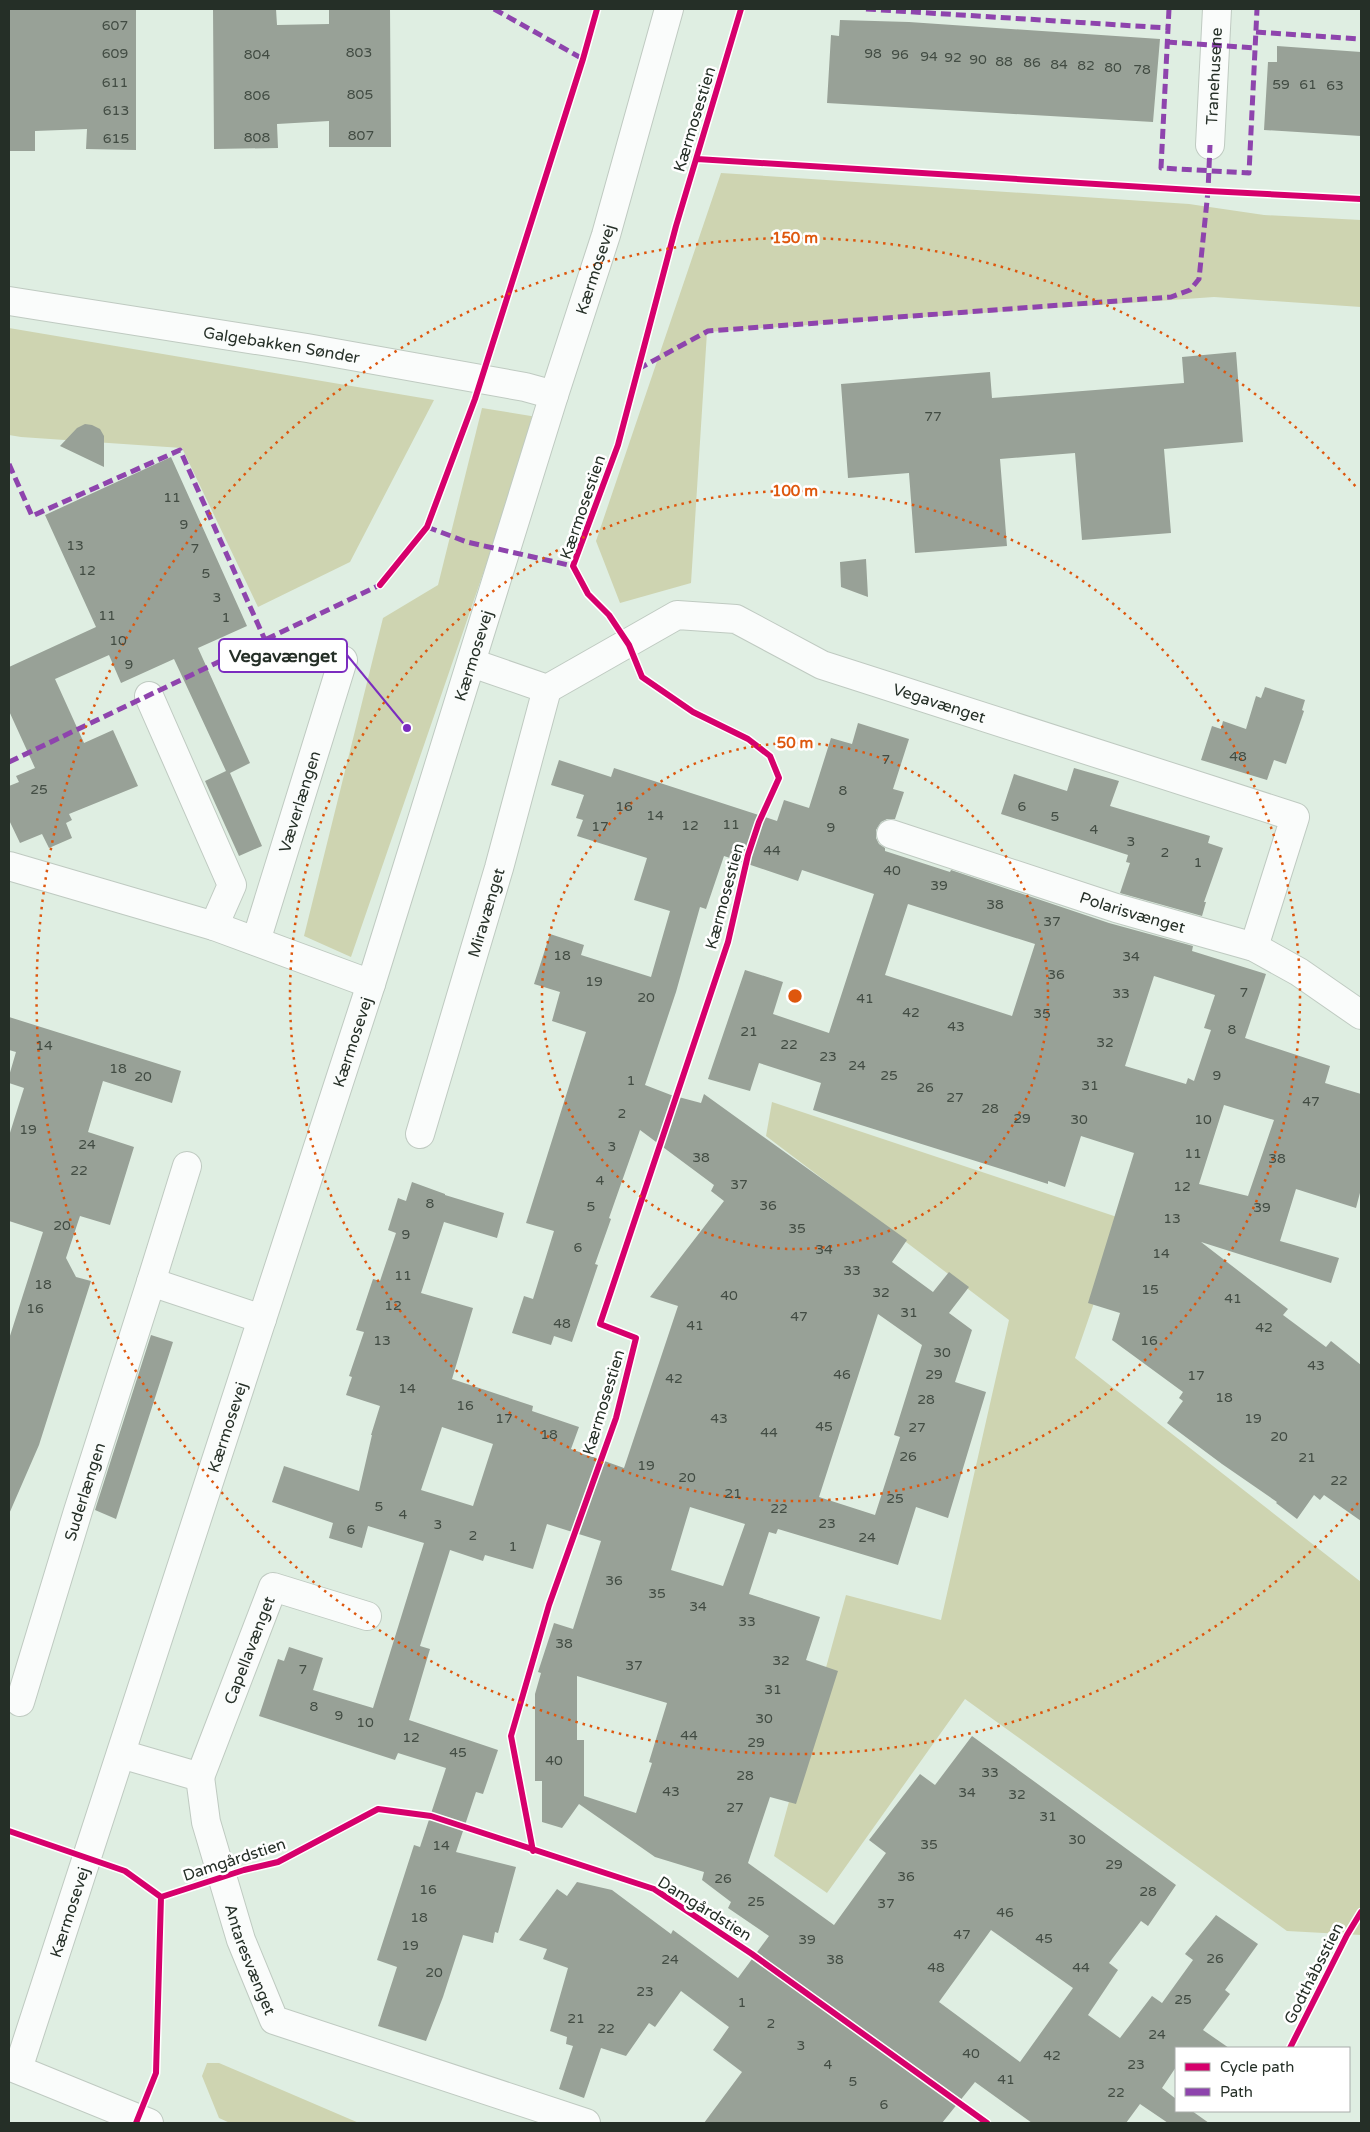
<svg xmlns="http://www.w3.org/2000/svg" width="1370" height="2132" font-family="'Varela Round',sans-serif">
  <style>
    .green { fill: #ced4b1 }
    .building { fill: #98a197; fill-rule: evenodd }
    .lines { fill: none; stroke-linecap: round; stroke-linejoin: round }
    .street-casing { stroke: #bfcac1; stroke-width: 30 }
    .secondary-casing { stroke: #bfcac1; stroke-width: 30 }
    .street { stroke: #fafcfb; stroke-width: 28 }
    .secondary { stroke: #fafcfb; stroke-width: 28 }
    .quiet { stroke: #8e44ad; stroke-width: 5; stroke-dasharray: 10 5; stroke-linecap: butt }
    .cycleway-casing { stroke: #fff; stroke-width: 9 }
    .cycleway { stroke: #d6006c; stroke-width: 6 }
    .ring { fill: none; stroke: #de570d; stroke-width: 2.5; stroke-dasharray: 2.5 5 }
    .labels { text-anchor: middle; stroke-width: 5; stroke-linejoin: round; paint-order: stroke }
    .number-label { font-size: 14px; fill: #424c43 }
    .street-label { font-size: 16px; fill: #252f27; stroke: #fff }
    .centre { fill: #de570d; stroke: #fff; stroke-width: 2.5 }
    .ring-label { font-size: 15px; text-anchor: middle; font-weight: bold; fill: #de570d; stroke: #fff; stroke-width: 5; stroke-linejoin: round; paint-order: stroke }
    .leader { fill: none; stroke: #7b2cbf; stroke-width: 2 }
    .callout-dot { fill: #7b2cbf; stroke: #fff; stroke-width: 2 }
    .callout { fill: #fff; stroke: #7b2cbf; stroke-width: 2 }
    .callout-label { font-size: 18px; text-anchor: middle; font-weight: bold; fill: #252f27 }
  </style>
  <rect width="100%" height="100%" fill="#dfeee2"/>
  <!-- green -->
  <path class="green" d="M721 173 1189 204 1264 215 1361 220V307L1214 297 707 332 691 583 620 603 596 541Z
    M9 328 434 400 350 562 258 607 182 448 21 437 9 435Z
    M482 408 537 417 351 957 304 936 383 618 438 585Z
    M772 1102 1123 1219 1075 1358 1361 1582V1935L1287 1931 965 1699 827 1893 774 1856 846 1595 941 1620 1009 1320 766 1136Z
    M207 2063H219L359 2123H230L219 2118 202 2076Z"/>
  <!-- building -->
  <path class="building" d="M9 9H136V150L86 149 87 129 35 131V151H9Z
    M213 9H276L277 25 329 24V9H390L391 147H329V121L277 124 278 148 214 149Z
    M840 20 909 22 1160 39 1153 122 827 103 831 35 839 36Z
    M1277 46 1361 52V136L1264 130 1268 62H1277Z
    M1236 352 1243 442 1164 449 1171 533 1082 540 1075 453 1000 459 1007 546 915 553 909 473 848 478 841 384 990 372 992 398 1184 383 1182 357Z
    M85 424 92 425 100 429 104 436V467L60 446 77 428Z
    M171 457 247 626 198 648 250 763 230 773 262 846 239 856 205 781 226 771 174 659 121 683 109 655 55 679 84 743 113 730 138 786 69 814 72 820 66 823 72 838 49 848 42 834 20 843 9 820V786L19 782 16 776 35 768 9 711V667L96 627 45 515Z
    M866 559 868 597 841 587 840 562Z
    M1265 687 1305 700 1302 710 1304 711 1286 764 1274 760 1267 780 1201 760 1212 726 1221 729 1223 721 1246 729 1256 696 1261 698Z
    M858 723 909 739 893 789 904 792 895 819H887L881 822 876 830V838L879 844 885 848V851L950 872 951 870 1109 923 1193 946 1192 951 1266 974 1245 1038 1330 1066 1325 1083 1361 1094V1189L1356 1208 1296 1189 1280 1241 1339 1258 1331 1283 1201 1242 1288 1309 1283 1315 1326 1347 1331 1341 1361 1365V1521L1324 1495 1320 1500 1314 1495 1297 1519 1276 1503 1277 1502 1222 1464 1167 1423 1183 1401 1179 1398 1183 1392 1112 1340 1120 1313 1088 1303 1134 1153 1081 1136 1065 1187 1048 1181V1184L1020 1175 813 1110 821 1083 759 1063 750 1091 708 1079 745 970 783 982 773 1014 829 1033 874 894 802 870 798 881 724 856 706 909 700 907 676 992 645 1085 671 1095 701 1103 704 1094 907 1240 892 1262 933 1292 949 1272 969 1287 949 1313 972 1330 955 1382 986 1392 948 1518 916 1507 898 1565 778 1529 776 1534 769 1532 749 1594 820 1617 806 1660 838 1671 796 1804 770 1797 748 1863 834 1925 886 1853 869 1840 920 1774 935 1785 972 1736 1176 1885 1148 1926 1141 1921 1109 1963 1118 1970 1088 2015 1120 2038 1152 1996 1162 2003 1193 1960 1185 1954 1216 1915 1258 1944 1225 1990 1230 1994 1203 2030 1229 2048H1176V2067L1162 2088 1176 2099V2111H1192L1209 2123H1168L1140 2104 1126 2123H1032L975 2082 942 2123H704L742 2072 713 2050 729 2027 681 1991 655 2027 649 2023 626 2056 601 2048 584 2098 559 2089 573 2046 566 2044 567 2037 550 2031 568 1968 543 1959 547 1949 519 1940 557 1889 567 1896 577 1882 612 1890 671 1934 673 1930 738 1978 769 1936 728 1908 731 1902 702 1880 704 1872 655 1857 579 1804 562 1828 542 1822V1781H535V1694L541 1673 538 1672 554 1623 573 1629 601 1541 547 1524 533 1569 485 1555 483 1561 450 1550 420 1646 430 1649 409 1720 498 1750 483 1794 476 1792 456 1852 516 1867 498 1933 495 1932 493 1943 463 1935 443 1997 426 2041 378 2026 397 1967 377 1960 414 1845 420 1847 446 1768 398 1753 395 1760 259 1716 278 1659 284 1661 289 1647 323 1658 313 1690 373 1708 424 1543 368 1526 362 1548 329 1538 333 1523 272 1502 284 1466 359 1491 372 1435H371L380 1406 346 1395 352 1377 349 1376 364 1332 356 1330 373 1279 380 1281 396 1233 388 1230 398 1198 406 1201 412 1182 445 1194V1195L504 1213 497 1238 444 1222 421 1293 473 1308 452 1379 533 1406 532 1411 579 1427 571 1449 624 1468 678 1306 650 1297 724 1201 711 1191 714 1185 640 1130 609 1218 611 1219 595 1264 598 1265 572 1342 554 1336 551 1345 512 1333 524 1296 533 1299 554 1231 526 1223 586 1032 552 1021 560 992 534 984 550 934 584 945 581 955 651 977 670 911 634 900 647 858 577 836 583 820 576 818 584 795 551 785 559 760 611 777 614 768 777 821 784 800 809 808 831 738 852 744ZM908 904 1035 944 1012 1016 885 975ZM1154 976 1215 995 1204 1028 1211 1030 1194 1081 1188 1078 1186 1084 1125 1066ZM1224 1105 1274 1120 1248 1196 1199 1184ZM878 1314 922 1345 894 1435 900 1437 875 1515 819 1497ZM442 1427 493 1444 473 1506 421 1490ZM690 1507 745 1524 723 1586 671 1570ZM577 1676 667 1703 649 1762 652 1763 636 1813 584 1796V1740H577ZM991 1930 1073 1988 1020 2062 939 2002Z
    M1074 768 1119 781 1110 806 1210 836 1208 843 1223 848 1204 902H1206L1202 916 1120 893 1130 863 1126 862 1128 855 1001 814 1014 774 1067 791Z
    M9 1017 181 1071 172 1103 103 1081 88 1132 134 1147 110 1225 80 1216 66 1258 76 1277 91 1281 39 1445 9 1514V1339L43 1232 9 1221V1136L24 1088 9 1083V1076L16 1052 9 1050Z
    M151 1335 173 1342 116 1519 95 1510Z"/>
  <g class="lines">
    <defs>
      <g id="street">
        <path id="s1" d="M1210 145 1217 9"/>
        <path id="s2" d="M9 301 307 348 525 387 554 395"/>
        <path id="s3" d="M472 663 547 689 677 615 736 619 822 665 1295 817 1254 947"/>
        <path d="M149 696 232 885 214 926 371 984"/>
        <path id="s4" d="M891 834 1116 908 1254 947 1299 972 1361 1015"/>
        <path d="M9 866 214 926"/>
        <path id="s5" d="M256 941 343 660"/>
        <path id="s6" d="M420 1134 499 868 547 689"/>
        <path d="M151 1282 187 1166"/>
        <path id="s7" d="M20 1702 78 1511 151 1282 262 1319"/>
        <path id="s8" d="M121 1754 200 1777 206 1822 241 1940 274 2020 586 2123"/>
        <path id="s9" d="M200 1777 273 1587 367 1616"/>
      </g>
      <g id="secondary">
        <path d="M9 2066 149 2123"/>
        <path id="s10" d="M18 2069 371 984 554 395 606 235 669 9"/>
      </g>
    </defs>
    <!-- street casing -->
    <use href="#street" class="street-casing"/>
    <!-- secondary casing -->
    <use href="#secondary" class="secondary-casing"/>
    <!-- street -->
    <use href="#street" class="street"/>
    <!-- secondary -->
    <use href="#secondary" class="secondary"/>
    <!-- quiet -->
    <path class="quiet" d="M494 9 583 59
      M866 9 1168 28
      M1169 9 1161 168 1249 173 1257 9
      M1256 32 1361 39
      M1167 42 1255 48
      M638 369 708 331 1171 297 1190 290 1199 279 1208 191 1210 145
      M9 464 32 516 180 450 265 640
      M427 527 467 542 573 566
      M9 762 380 585"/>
    <defs>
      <path id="cycleway" d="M697 159 1208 191 1361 199
        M380 585 427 527 475 399 583 59 597 9
        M9 1831 125 1871 161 1897 244 1870 278 1862 378 1809 431 1816 654 1889 752 1954 987 2123
        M533 1851 511 1736 549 1605 616 1418 636 1338 600 1324 728 942 748 855 759 822 779 778 770 756 748 739 693 712 642 677 629 645 609 615 588 594 573 566 618 445 676 226 741 9
        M1290 2048 1347 1935 1361 1912
        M136 2123 156 2073 161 1897"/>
    </defs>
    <!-- cycleway casing -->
    <use href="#cycleway" class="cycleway-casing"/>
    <!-- cycleway -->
    <use href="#cycleway" class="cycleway"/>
  </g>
  <!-- distance rings -->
  <g class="ring">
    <circle cx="795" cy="996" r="253"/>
    <circle cx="795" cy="996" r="505"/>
    <path d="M1358 1503A758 758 0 1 1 1358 489"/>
  </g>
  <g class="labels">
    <!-- number labels -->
    <g class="number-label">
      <text x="115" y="30">607</text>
      <text x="359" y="57">803</text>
      <text x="115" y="58">609</text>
      <text x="873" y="58">98</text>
      <text x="257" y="59">804</text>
      <text x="900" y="59">96</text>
      <text x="929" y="61">94</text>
      <text x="953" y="62">92</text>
      <text x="978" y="64">90</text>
      <text x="1004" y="66">88</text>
      <text x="1032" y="67">86</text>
      <text x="1059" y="69">84</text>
      <text x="1086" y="70">82</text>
      <text x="1113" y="72">80</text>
      <text x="1142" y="74">78</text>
      <text x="115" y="87">611</text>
      <text x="1281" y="89">59</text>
      <text x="1308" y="89">61</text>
      <text x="1335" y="90">63</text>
      <text x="360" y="99">805</text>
      <text x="257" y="100">806</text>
      <text x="116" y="115">613</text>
      <text x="361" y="140">807</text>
      <text x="257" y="142">808</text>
      <text x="116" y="143">615</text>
      <text x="933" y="421">77</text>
      <text x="172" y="502">11</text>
      <text x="184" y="529">9</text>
      <text x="75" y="550">13</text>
      <text x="195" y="553">7</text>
      <text x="87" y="575">12</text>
      <text x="206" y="578">5</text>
      <text x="217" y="602">3</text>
      <text x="107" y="620">11</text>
      <text x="226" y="622">1</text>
      <text x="118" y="645">10</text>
      <text x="129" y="669">9</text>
      <text x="1238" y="761">48</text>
      <text x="886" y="764">7</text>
      <text x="39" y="794">25</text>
      <text x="843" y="795">8</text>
      <text x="624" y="811">16</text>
      <text x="1022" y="811">6</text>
      <text x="655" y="820">14</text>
      <text x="1055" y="821">5</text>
      <text x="731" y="829">11</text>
      <text x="690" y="830">12</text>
      <text x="600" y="831">17</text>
      <text x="831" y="832">9</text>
      <text x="1094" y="834">4</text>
      <text x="1131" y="846">3</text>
      <text x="772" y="855">44</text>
      <text x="1165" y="857">2</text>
      <text x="1198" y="867">1</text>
      <text x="892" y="875">40</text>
      <text x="939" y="890">39</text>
      <text x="995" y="909">38</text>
      <text x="1052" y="926">37</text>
      <text x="562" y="960">18</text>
      <text x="1131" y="961">34</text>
      <text x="1056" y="979">36</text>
      <text x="594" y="986">19</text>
      <text x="1244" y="997">7</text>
      <text x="1121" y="998">33</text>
      <text x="646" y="1002">20</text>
      <text x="865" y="1003">41</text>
      <text x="911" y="1017">42</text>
      <text x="1042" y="1018">35</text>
      <text x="956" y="1031">43</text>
      <text x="1232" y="1034">8</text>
      <text x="749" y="1036">21</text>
      <text x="1105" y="1047">32</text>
      <text x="789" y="1049">22</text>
      <text x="44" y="1050">14</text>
      <text x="828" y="1061">23</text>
      <text x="857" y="1070">24</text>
      <text x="118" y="1073">18</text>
      <text x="889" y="1080">25</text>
      <text x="1217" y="1080">9</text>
      <text x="143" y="1081">20</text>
      <text x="631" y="1085">1</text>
      <text x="1090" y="1090">31</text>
      <text x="925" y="1092">26</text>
      <text x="955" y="1102">27</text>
      <text x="1311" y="1106">47</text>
      <text x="990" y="1113">28</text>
      <text x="622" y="1118">2</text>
      <text x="1022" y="1123">29</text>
      <text x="1079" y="1124">30</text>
      <text x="1203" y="1124">10</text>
      <text x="28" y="1134">19</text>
      <text x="87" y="1149">24</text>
      <text x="612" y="1151">3</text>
      <text x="1193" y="1158">11</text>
      <text x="701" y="1162">38</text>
      <text x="1277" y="1163">38</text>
      <text x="79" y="1175">22</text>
      <text x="600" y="1185">4</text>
      <text x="739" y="1189">37</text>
      <text x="1182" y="1191">12</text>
      <text x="430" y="1208">8</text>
      <text x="768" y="1210">36</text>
      <text x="591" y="1211">5</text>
      <text x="1262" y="1212">39</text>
      <text x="1172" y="1223">13</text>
      <text x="62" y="1230">20</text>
      <text x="797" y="1233">35</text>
      <text x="406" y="1239">9</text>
      <text x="578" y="1252">6</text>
      <text x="824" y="1254">34</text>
      <text x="1161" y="1258">14</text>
      <text x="852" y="1275">33</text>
      <text x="403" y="1280">11</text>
      <text x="43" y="1289">18</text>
      <text x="1150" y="1294">15</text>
      <text x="881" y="1297">32</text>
      <text x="729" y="1300">40</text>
      <text x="1233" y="1303">41</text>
      <text x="393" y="1310">12</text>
      <text x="35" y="1313">16</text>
      <text x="909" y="1317">31</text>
      <text x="799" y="1321">47</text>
      <text x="562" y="1328">48</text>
      <text x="695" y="1330">41</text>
      <text x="1264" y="1332">42</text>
      <text x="382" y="1345">13</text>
      <text x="1149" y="1345">16</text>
      <text x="942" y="1357">30</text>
      <text x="1316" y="1370">43</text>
      <text x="842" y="1379">46</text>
      <text x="934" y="1379">29</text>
      <text x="1196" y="1380">17</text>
      <text x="674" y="1383">42</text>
      <text x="407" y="1393">14</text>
      <text x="1224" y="1402">18</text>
      <text x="926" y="1404">28</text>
      <text x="465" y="1410">16</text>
      <text x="504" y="1423">17</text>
      <text x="719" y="1423">43</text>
      <text x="1253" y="1423">19</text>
      <text x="824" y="1431">45</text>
      <text x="917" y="1432">27</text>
      <text x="769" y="1437">44</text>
      <text x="549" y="1439">18</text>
      <text x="1279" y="1441">20</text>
      <text x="908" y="1461">26</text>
      <text x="1307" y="1462">21</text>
      <text x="646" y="1470">19</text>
      <text x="687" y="1482">20</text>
      <text x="1339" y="1485">22</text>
      <text x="733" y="1498">21</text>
      <text x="895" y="1503">25</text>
      <text x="379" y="1511">5</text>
      <text x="779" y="1513">22</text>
      <text x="403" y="1519">4</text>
      <text x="827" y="1528">23</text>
      <text x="438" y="1529">3</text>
      <text x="351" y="1534">6</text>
      <text x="473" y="1540">2</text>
      <text x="867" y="1542">24</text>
      <text x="513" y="1551">1</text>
      <text x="614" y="1585">36</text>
      <text x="657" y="1598">35</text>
      <text x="698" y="1611">34</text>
      <text x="747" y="1626">33</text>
      <text x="564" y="1648">38</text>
      <text x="781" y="1665">32</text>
      <text x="634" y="1670">37</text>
      <text x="303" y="1674">7</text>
      <text x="773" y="1694">31</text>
      <text x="314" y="1711">8</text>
      <text x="339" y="1720">9</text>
      <text x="764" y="1723">30</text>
      <text x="365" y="1727">10</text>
      <text x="689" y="1740">44</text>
      <text x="411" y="1742">12</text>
      <text x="756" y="1747">29</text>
      <text x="458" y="1757">45</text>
      <text x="554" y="1765">40</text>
      <text x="990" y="1777">33</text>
      <text x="745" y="1780">28</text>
      <text x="671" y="1796">43</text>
      <text x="967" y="1797">34</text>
      <text x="1017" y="1799">32</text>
      <text x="735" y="1812">27</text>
      <text x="1048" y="1821">31</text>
      <text x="1077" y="1844">30</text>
      <text x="929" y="1849">35</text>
      <text x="441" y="1850">14</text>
      <text x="1114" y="1869">29</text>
      <text x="906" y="1881">36</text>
      <text x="723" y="1883">26</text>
      <text x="428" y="1894">16</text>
      <text x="1148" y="1896">28</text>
      <text x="756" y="1906">25</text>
      <text x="886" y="1908">37</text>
      <text x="1005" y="1917">46</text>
      <text x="419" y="1922">18</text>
      <text x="962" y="1939">47</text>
      <text x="1044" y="1943">45</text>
      <text x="807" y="1944">39</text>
      <text x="410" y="1950">19</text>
      <text x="1215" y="1963">26</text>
      <text x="670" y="1964">24</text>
      <text x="835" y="1964">38</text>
      <text x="936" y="1972">48</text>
      <text x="1081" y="1972">44</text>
      <text x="434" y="1977">20</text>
      <text x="645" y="1996">23</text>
      <text x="1183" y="2004">25</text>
      <text x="742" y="2007">1</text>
      <text x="576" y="2023">21</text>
      <text x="771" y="2028">2</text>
      <text x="606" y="2033">22</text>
      <text x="1157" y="2039">24</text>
      <text x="801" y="2050">3</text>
      <text x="971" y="2058">40</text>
      <text x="1052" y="2060">42</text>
      <text x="828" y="2069">4</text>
      <text x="1136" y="2069">23</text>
      <text x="1006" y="2084">41</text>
      <text x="853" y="2086">5</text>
      <text x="1116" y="2097">22</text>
      <text x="884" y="2109">6</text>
    </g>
    <!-- street labels -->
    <g class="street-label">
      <text dy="6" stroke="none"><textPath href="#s1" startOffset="69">Tranehusene</textPath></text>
      <text transform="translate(694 119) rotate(-73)" y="6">Kærmosestien</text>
      <text dy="6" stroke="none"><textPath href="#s10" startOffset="1890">Kærmosevej</textPath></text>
      <text dy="6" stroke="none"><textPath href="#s2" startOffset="276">Galgebakken Sønder</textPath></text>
      <text transform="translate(582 507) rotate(-71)" y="6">Kærmosestien</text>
      <text dy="6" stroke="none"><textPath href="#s10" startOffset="1485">Kærmosevej</textPath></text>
      <text dy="6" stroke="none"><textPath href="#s3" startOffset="509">Vegavænget</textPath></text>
      <text dy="6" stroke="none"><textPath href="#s5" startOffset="146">Væverlængen</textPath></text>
      <text transform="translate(724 896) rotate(-75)" y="6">Kærmosestien</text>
      <text dy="6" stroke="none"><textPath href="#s6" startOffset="231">Miravænget</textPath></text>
      <text dy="6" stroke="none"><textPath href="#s4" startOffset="254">Polarisvænget</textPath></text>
      <text dy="6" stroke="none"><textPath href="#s10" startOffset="1080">Kærmosevej</textPath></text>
      <text transform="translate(603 1402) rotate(-73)" y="6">Kærmosestien</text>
      <text dy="6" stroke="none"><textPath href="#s10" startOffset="675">Kærmosevej</textPath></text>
      <text dy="6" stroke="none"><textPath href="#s7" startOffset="220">Suderlængen</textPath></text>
      <text dy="6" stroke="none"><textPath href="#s9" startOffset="136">Capellavænget</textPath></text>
      <text transform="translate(234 1859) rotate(-18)" y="6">Damgårdstien</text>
      <text transform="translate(705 1908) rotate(32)" y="6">Damgårdstien</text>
      <text dy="6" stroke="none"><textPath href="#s10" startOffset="165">Kærmosevej</textPath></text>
      <text dy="6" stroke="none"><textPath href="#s8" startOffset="272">Antaresvænget</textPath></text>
      <text transform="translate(1313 1973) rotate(-63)" y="6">Godthåbsstien</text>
    </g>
  </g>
  <circle cx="795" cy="996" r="8" class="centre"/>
  <g class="ring-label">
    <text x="795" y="243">150 m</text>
    <text x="795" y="496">100 m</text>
    <text x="795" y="748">50 m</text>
  </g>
  <!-- callouts -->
  <path class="leader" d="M407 728L347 655"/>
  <circle class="callout-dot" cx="407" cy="728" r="5"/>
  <rect class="callout" x="219" y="639" width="128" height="33" rx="5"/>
  <g class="callout-label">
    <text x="283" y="662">Vegavænget</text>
  </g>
  <!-- border -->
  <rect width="1370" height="2132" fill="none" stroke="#252f27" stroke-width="20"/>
  <!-- legend -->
  <rect x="1175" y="2047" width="175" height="65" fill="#ffffff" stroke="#a8aca9"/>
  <rect x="1185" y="2063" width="25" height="8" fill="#d6006c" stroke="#a8aca9"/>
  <text x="1220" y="2072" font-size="15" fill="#252f27">Cycle path</text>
  <rect x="1185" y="2088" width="25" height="8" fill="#8e44ad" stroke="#a8aca9"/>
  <text x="1220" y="2097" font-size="15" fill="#252f27">Path</text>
</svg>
